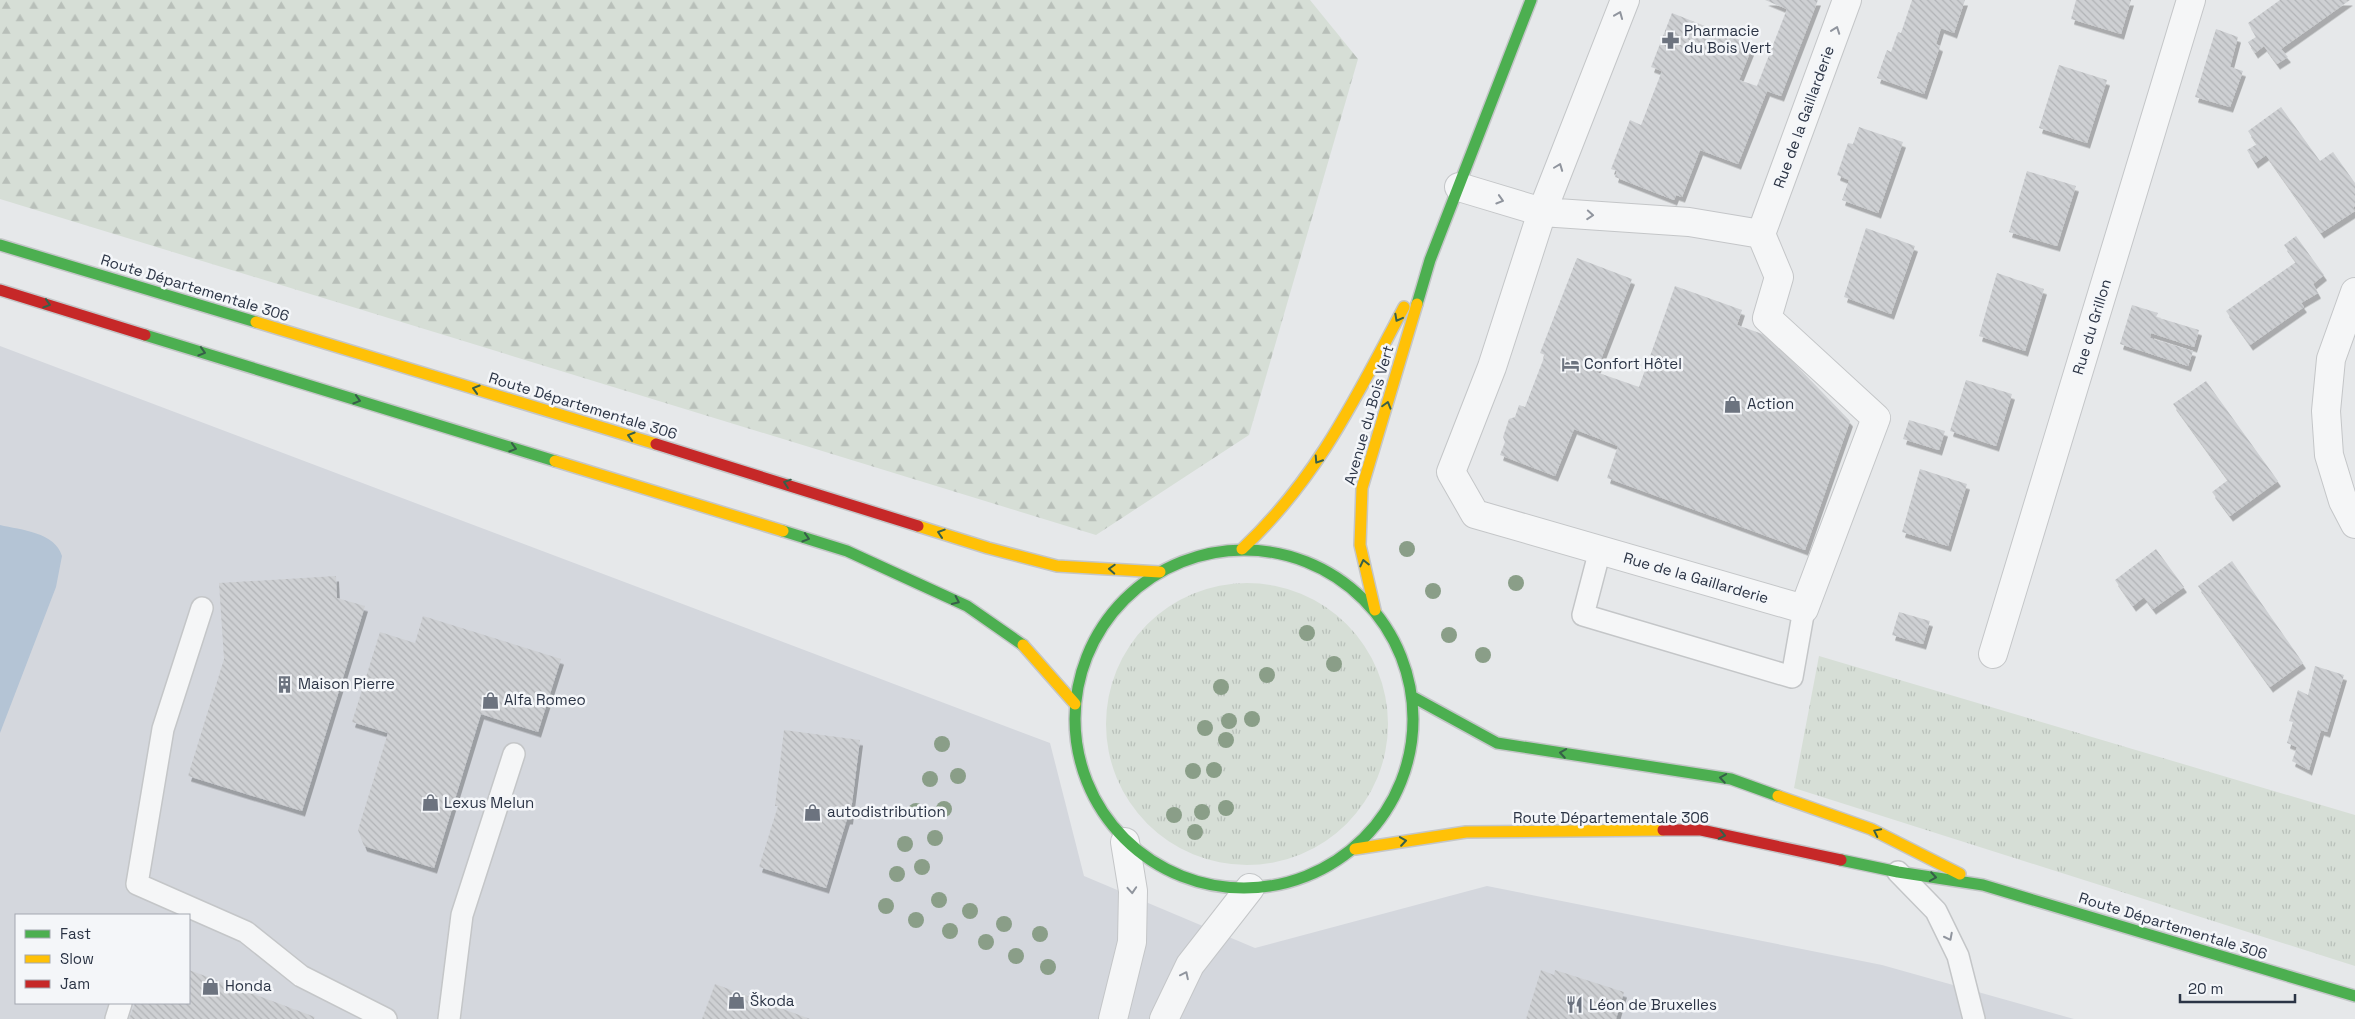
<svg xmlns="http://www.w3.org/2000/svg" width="2355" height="1019" font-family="'Space Grotesk',sans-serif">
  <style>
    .built { fill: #d4d7dd; fill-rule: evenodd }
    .grass { fill: url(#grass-tufts) }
    .forest { fill: url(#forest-firs) }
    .water { fill: #b4c4d5 }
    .building { fill: url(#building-back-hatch); filter: url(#shadow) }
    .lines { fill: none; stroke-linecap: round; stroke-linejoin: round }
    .lane-casing { stroke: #c4c6c8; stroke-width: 24 }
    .street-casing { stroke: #c4c6c8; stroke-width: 30 }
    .fast-casing { stroke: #c4c6c8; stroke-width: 14 }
    .slow-casing { stroke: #c4c6c8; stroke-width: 14 }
    .jam-casing { stroke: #c4c6c8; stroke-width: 14 }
    .lane { stroke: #f5f6f7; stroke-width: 21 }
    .street { stroke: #f5f6f7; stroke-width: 28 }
    .fast { stroke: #4caf50; stroke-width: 11 }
    .slow { stroke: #ffc107; stroke-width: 11 }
    .jam { stroke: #c62828; stroke-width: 11 }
    .tree { fill: #8a9e88 }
    .oneway { stroke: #90959e }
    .oneway2 { stroke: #375f49 }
    .labels { text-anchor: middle; stroke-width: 5; stroke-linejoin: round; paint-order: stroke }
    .poi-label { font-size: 15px; fill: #2b3445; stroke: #f4f6f9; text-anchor: start }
    .street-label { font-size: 15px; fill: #2b3445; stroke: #f4f6f9 }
  </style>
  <defs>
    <pattern id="grass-tufts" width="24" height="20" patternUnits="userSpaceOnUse" patternTransform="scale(1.25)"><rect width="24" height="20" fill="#d6ded6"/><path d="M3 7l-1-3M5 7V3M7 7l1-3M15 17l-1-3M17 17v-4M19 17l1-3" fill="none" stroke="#b8bfb9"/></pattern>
    <pattern id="forest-firs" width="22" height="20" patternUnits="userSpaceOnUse" patternTransform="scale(1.25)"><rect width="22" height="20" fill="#d6ded6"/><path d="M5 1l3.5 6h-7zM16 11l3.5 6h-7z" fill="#b8bfb9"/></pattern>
    <pattern id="building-back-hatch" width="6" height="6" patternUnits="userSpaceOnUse" patternTransform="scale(1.25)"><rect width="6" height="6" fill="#ced0d3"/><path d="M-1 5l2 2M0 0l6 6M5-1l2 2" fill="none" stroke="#b1b3b6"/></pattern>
    <filter id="shadow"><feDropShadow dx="3" dy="5.5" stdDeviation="0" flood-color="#0004"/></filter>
  </defs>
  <rect width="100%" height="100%" fill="#e6e8ea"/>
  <!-- built -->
  <path class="built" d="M0 346 1050 743 1084 876 1255 948 1487 886 1882 965 2074 1019H0ZM16 915H189V1003H16Z"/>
  <!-- grass -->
  <path class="grass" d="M1106 724a141 141 0 1 1 282 0a141 141 0 1 1-282 0Z
    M1819 656 2355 815V966L1794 788Z"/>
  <!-- forest -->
  <path class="forest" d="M0 0H1310L1358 59 1249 435 1096 535 0 199Z"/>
  <!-- water -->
  <path class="water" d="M0 525C21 530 55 532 62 556L56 587 0 733Z"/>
  <!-- building -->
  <path class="building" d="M1765 0H1818L1781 96 1767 91 1738 164 1700 150 1682 197 1676 195 1674 200 1615 177 1617 171 1611 169 1630 120 1641 125 1662 71 1651 67 1672 13 1753 45 1739 80 1757 86 1787 9Z
    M1912 0H1965L1954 33 1941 28 1936 44 1940 46 1924 94 1877 78 1887 50 1891 52 1898 32 1901 33Z
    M2076 0H2131L2121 34 2071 19Z
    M2280 0H2350L2281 49 2288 57 2277 64 2264 46 2255 53 2248 42 2256 37 2248 23Z
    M2216 29 2238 37 2230 67 2243 71 2230 107 2195 97Z
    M2059 65 2107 80 2087 143 2039 128Z
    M2281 107 2320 161 2333 152 2355 183V206L2353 207 2355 211 2321 233 2266 155 2255 163 2247 150 2257 144 2248 131Z
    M1859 127 1903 142 1878 213 1842 200 1849 180 1837 175 1848 143 1853 144Z
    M2027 171 2076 186 2057 246 2009 232Z
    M1866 228 1915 246 1891 314 1844 297Z
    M2296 236 2324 275 2313 284 2318 293 2301 303 2304 307 2250 345 2226 311 2296 262 2284 245Z
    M1577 258 1632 279 1596 372 1639 387 1675 286 1742 310 1737 325 1768 336 1850 421 1805 550 1607 478 1618 446 1574 429 1555 476 1500 455 1505 442 1503 437 1509 419 1515 417 1519 405 1525 407 1545 355 1540 353Z
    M1997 273 2044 289 2025 351 1979 336Z
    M2132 305 2158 313 2156 317 2199 330 2194 347 2151 333 2150 338 2193 351 2188 366 2120 344Z
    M1966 380 2012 394 1996 446 1950 431Z
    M2206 381 2278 481 2230 516 2212 492 2228 480 2173 404Z
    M1909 420 1945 431 1939 450 1903 439Z
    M1920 469 1967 484 1948 546 1902 532Z
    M2156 549 2184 587 2153 609 2144 597 2133 606 2115 580Z
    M2232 561 2303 663 2270 687 2198 586Z
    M336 576 337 598 365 606 302 811 188 776 224 659 219 583Z
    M1899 612 1930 621 1923 644 1892 635Z
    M423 616 561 659 538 732 481 714 434 868 364 846 358 830 388 733 352 722 380 632 415 643Z
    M2315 666 2344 675 2327 732 2321 730 2309 770 2292 761 2297 747 2287 743 2293 722 2289 721 2298 690 2308 695Z
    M784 730 860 740 850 819H847L826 888 759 867 778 806H775Z
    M189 970 315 1017 314 1019H129L135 1003H189Z
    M1541 970 1554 975 1555 970 1624 992 1616 1019H1526Z
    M715 984 810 1019H702Z"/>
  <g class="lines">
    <defs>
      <path id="lane" d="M1600 550 1583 615 1792 677 1804 609
        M202 608 163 729 137 884 246 932 301 976 386 1019
        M1898 872 1936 911 1958 956 1974 1019
        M116 1019 121 1003
        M449 1019 462 915 514 754"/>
      <path id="street" d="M1625 0 1542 212 1492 367 1451 472 1475 514 1804 609 1876 418 1767 318 1779 277 1761 234
        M1459 187 1542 212 1689 222 1761 234 1847 0
        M2355 292 2331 359 2326 411 2329 455 2343 501 2355 524
        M1993 654 2191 0
        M1113 1019 1132 942 1133 891 1125 842
        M1164 1019 1190 965 1250 888"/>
      <path id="fast" d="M0 245 256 322
        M1417 304 1430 260 1531 0
        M145 335 555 461
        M783 531 847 551 967 606 1023 645
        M1075 719a169 169 0 1 1 338 0a169 169 0 1 1-338 0Z
        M1413 697 1497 743 1731 779 1778 796
        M1841 860 1898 872 1983 885 2355 996"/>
      <path id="slow" d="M256 322 656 444
        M555 461 783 531
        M918 526 988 548 1057 566 1160 572
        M1242 549C1318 478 1356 397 1404 307
        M1375 610 1360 545 1362 488 1417 304
        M1023 645 1075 704
        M1778 796 1871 829 1960 874
        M1355 849 1466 832 1663 830"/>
      <path id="jam" d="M0 290 145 335
        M656 444 918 526
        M1663 830H1701L1841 860"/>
    </defs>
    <!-- lane casing -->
    <use href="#lane" class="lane-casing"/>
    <!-- street casing -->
    <use href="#street" class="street-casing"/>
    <!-- fast casing -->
    <use href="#fast" class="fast-casing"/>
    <!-- slow casing -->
    <use href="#slow" class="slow-casing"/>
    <!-- jam casing -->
    <use href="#jam" class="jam-casing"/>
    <!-- lane -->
    <use href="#lane" class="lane"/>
    <!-- street -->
    <use href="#street" class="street"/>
    <!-- fast -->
    <use href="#fast" class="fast"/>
    <!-- slow -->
    <use href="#slow" class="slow"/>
    <!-- jam -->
    <use href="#jam" class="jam"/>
  </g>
  <!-- trees -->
  <g class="tree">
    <circle cx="1407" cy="549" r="8"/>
    <circle cx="1516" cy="583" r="8"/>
    <circle cx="1433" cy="591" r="8"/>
    <circle cx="1307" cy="633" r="8"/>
    <circle cx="1449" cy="635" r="8"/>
    <circle cx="1483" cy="655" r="8"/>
    <circle cx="1334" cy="664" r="8"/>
    <circle cx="1267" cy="675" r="8"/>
    <circle cx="1221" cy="687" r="8"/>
    <circle cx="1252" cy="719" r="8"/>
    <circle cx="1229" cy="721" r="8"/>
    <circle cx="1205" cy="728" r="8"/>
    <circle cx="1226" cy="740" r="8"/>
    <circle cx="942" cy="744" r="8"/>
    <circle cx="1214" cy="770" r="8"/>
    <circle cx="1193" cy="771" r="8"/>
    <circle cx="958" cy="776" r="8"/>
    <circle cx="930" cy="779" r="8"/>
    <circle cx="1226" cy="808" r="8"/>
    <circle cx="944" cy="809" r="8"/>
    <circle cx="916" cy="811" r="8"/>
    <circle cx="1202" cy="812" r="8"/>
    <circle cx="1174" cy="815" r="8"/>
    <circle cx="1195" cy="832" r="8"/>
    <circle cx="935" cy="838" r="8"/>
    <circle cx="905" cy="844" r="8"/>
    <circle cx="922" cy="867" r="8"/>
    <circle cx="897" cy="874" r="8"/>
    <circle cx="939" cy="900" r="8"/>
    <circle cx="886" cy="906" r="8"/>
    <circle cx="970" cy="911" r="8"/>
    <circle cx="916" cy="920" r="8"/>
    <circle cx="1004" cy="924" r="8"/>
    <circle cx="950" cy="931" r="8"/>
    <circle cx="1040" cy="934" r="8"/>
    <circle cx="986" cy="942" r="8"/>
    <circle cx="1016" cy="956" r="8"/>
    <circle cx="1048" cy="967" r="8"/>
  </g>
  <!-- one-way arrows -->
  <defs><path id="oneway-chevron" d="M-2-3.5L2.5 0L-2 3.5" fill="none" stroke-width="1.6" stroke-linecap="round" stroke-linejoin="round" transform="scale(1.25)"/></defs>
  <g class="oneway">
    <use href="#oneway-chevron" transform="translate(1619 15) rotate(-68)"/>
    <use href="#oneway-chevron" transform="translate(1836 30) rotate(-70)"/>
    <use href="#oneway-chevron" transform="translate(1559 167) rotate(-69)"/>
    <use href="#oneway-chevron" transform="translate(1500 200) rotate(17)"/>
    <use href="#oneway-chevron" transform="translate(1590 215) rotate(4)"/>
    <use href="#oneway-chevron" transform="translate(1132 890) rotate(86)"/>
    <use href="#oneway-chevron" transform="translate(1949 937) rotate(63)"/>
    <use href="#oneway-chevron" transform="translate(1185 975) rotate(-64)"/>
  </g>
  <g class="oneway2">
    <use href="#oneway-chevron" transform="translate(47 304) rotate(17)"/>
    <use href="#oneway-chevron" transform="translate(1398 318) rotate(118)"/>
    <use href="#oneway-chevron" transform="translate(202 352) rotate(17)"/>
    <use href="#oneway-chevron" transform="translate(476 389) rotate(-163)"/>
    <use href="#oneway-chevron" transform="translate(357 400) rotate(17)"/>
    <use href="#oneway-chevron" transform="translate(1387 405) rotate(-74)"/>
    <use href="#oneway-chevron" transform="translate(631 436) rotate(-163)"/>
    <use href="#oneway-chevron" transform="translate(513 448) rotate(17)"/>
    <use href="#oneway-chevron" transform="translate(1318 460) rotate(123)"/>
    <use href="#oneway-chevron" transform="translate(787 483) rotate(-161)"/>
    <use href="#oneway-chevron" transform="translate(941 533) rotate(-162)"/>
    <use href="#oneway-chevron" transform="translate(806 538) rotate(17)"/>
    <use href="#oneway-chevron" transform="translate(1364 563) rotate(-103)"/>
    <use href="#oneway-chevron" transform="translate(1112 569) rotate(-177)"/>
    <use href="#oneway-chevron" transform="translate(956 601) rotate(25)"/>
    <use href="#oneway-chevron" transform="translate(1563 753) rotate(-171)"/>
    <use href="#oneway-chevron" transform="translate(1723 778) rotate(-171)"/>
    <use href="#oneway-chevron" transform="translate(1877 832) rotate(-154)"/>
    <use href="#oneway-chevron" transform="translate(1722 835) rotate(12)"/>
    <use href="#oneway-chevron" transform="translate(1403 841) rotate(-8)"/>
    <use href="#oneway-chevron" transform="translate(1933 877) rotate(9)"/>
  </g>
  <!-- icons -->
  <defs>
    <symbol id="pharmacy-bare" viewBox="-9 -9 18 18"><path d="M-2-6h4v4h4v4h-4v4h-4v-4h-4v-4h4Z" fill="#6c737f" stroke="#f4f6f9" stroke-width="2.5" paint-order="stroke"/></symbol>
    <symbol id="hotel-bare" viewBox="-9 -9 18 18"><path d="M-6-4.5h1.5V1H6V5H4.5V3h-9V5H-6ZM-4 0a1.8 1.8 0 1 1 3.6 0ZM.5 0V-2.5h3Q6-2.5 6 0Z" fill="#6c737f" stroke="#f4f6f9" stroke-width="2.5" paint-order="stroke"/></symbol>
    <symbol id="shop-bare" viewBox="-9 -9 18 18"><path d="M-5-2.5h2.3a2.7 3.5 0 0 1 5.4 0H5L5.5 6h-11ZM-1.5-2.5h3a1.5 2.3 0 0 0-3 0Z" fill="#6c737f" stroke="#f4f6f9" stroke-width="2.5" paint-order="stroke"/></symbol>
    <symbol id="building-bare" viewBox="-9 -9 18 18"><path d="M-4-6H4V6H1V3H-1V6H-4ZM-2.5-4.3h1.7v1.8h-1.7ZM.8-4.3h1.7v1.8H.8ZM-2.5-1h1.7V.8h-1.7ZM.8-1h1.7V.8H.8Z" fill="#6c737f" stroke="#f4f6f9" stroke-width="2.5" paint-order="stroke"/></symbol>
    <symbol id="restaurant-bare" viewBox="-9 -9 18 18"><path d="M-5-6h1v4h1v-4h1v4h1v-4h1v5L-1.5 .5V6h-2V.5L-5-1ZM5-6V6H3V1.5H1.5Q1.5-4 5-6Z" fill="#6c737f" stroke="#f4f6f9" stroke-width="2.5" paint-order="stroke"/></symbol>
  </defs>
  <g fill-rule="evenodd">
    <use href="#pharmacy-bare" x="1658" y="28" width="25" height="25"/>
    <use href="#hotel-bare" x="1558" y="352" width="25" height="25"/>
    <use href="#shop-bare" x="1720" y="392" width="25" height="25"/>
    <use href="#building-bare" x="272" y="672" width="25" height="25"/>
    <use href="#shop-bare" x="478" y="688" width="25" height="25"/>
    <use href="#shop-bare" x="418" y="790" width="25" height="25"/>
    <use href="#shop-bare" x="800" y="800" width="25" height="25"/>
    <use href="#shop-bare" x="198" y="974" width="25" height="25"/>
    <use href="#shop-bare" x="724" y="988" width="25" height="25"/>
    <use href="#restaurant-bare" x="1562" y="992" width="25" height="25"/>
  </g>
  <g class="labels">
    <!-- poi labels -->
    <g class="poi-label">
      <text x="1684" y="36">Pharmacie<tspan x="1684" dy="17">du Bois Vert</tspan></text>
      <text x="1584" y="369">Confort Hôtel</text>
      <text x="1747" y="409">Action</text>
      <text x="298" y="689">Maison Pierre</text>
      <text x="504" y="705">Alfa Romeo</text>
      <text x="444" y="808">Lexus Melun</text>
      <text x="827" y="817">autodistribution</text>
      <text x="225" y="991">Honda</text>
      <text x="750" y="1006">Škoda</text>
      <text x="1589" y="1010">Léon de Bruxelles</text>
    </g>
    <!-- street labels -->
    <g class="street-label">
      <text transform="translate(1804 117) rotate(-70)" y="5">Rue de la Gaillarderie</text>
      <text transform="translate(195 288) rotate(17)" y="5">Route Départementale 306</text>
      <text transform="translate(2092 327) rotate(-73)" y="5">Rue du Grillon</text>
      <text transform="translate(583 406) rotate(17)" y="5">Route Départementale 306</text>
      <text transform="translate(1369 415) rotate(-74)" y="5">Avenue du Bois Vert</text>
      <text transform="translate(1696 578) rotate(16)" y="5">Rue de la Gaillarderie</text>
      <text x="1611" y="823">Route Départementale 306</text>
      <text transform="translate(2173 926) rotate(17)" y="5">Route Départementale 306</text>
    </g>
  </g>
  <!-- legend -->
  <rect x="15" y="914" width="175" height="90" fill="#f4f6f9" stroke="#a4a8b1"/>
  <rect x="25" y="930" width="25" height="8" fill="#4caf50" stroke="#a4a8b1"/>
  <text x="60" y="939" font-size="15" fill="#2b3445">Fast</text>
  <rect x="25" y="955" width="25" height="8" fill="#ffc107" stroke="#a4a8b1"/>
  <text x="60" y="964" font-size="15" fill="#2b3445">Slow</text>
  <rect x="25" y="980" width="25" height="8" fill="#c62828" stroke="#a4a8b1"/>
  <text x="60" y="989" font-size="15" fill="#2b3445">Jam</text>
  <!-- scale -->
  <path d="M2180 994v8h115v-8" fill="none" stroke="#2b3445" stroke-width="2.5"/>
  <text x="2188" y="994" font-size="15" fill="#2b3445" stroke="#f4f6f9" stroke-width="4" paint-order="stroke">20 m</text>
</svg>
